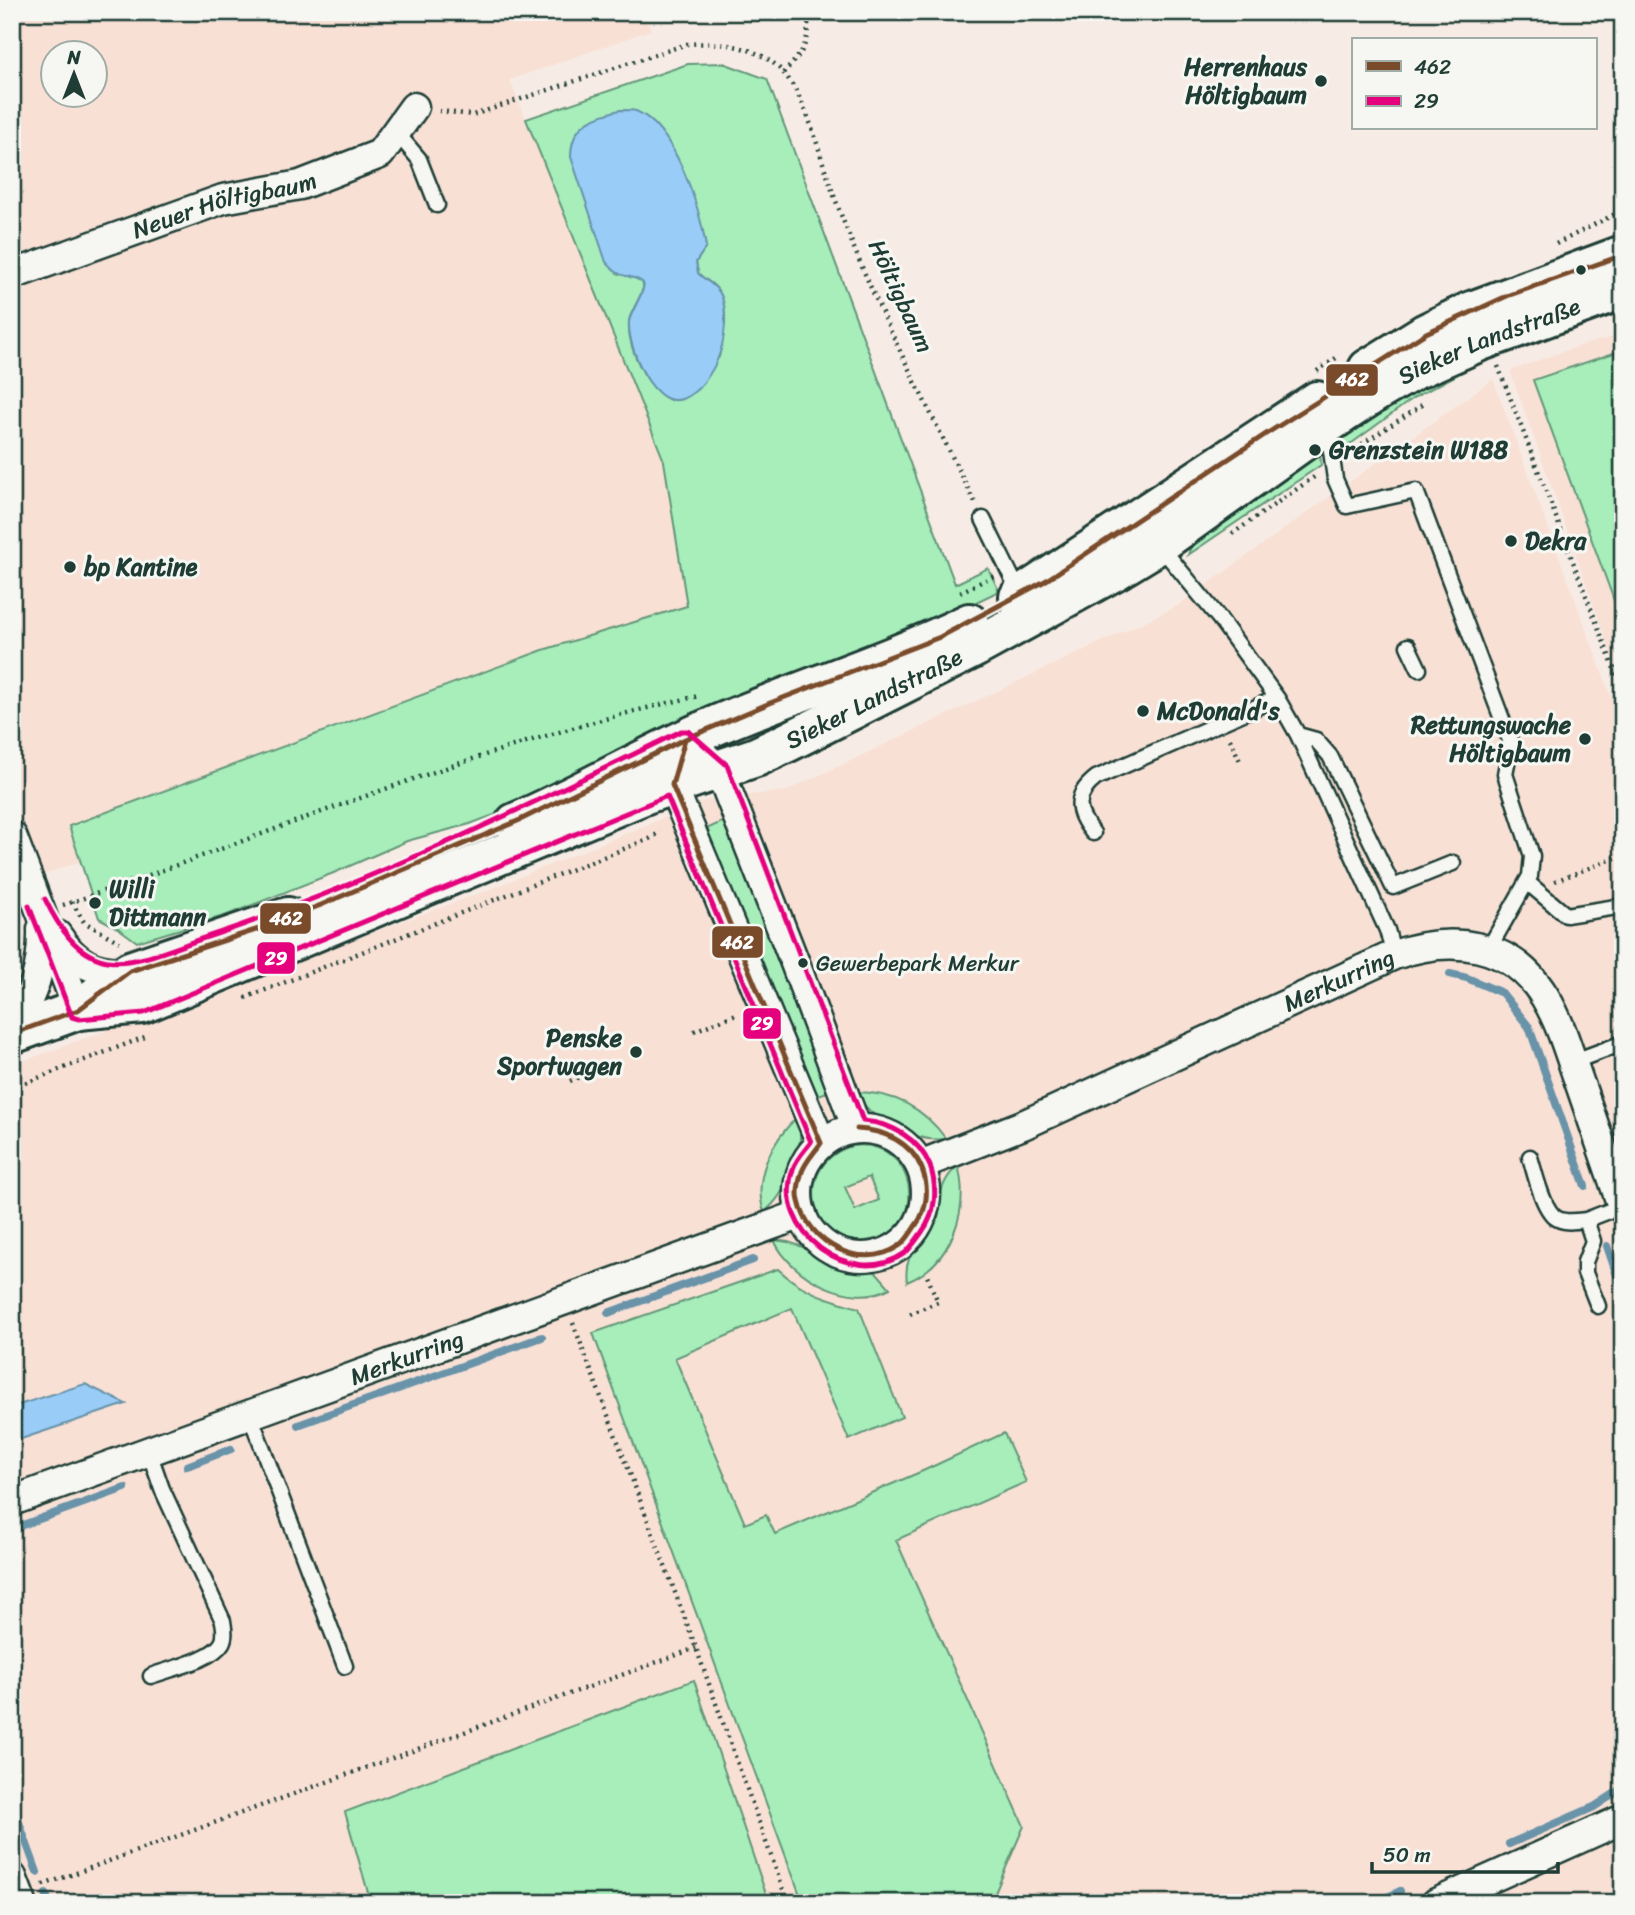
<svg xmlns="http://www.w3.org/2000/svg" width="1635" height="1915" font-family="Sriracha,sans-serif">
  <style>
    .built { fill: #f8e0d5; fill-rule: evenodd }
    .green { fill: #a7eebb; stroke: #639678; stroke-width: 2; fill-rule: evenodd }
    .water { fill: #99cdf7; stroke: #6893a9; stroke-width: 2 }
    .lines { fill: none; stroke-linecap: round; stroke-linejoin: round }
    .stream { stroke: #6893a9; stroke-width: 8 }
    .service-casing { stroke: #1f3d34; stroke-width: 19 }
    .minor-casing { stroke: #1f3d34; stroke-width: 33 }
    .secondary-casing { stroke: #1f3d34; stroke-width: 44 }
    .path { stroke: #1f3d34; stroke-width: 4.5; stroke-dasharray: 2 5; stroke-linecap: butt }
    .service { stroke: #f6f6f2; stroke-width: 14 }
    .minor { stroke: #f6f6f2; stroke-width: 28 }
    .secondary { stroke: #f6f6f2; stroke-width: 38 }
    .bus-1-casing { stroke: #f6f6f2; stroke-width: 10 }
    .bus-2-casing { stroke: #f6f6f2; stroke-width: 10 }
    .bus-1 { stroke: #7a4b2a; stroke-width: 5 }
    .bus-2 { stroke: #e5007d; stroke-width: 5 }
    .poi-dot { fill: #1f3d34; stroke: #f6f6f2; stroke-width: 2.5 }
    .labels { text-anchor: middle; stroke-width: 6; stroke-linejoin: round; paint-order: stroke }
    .bus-label { font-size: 22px; fill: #1f3d34; stroke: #f6f6f2; text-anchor: start }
    .poi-label { font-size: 24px; font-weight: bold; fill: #1f3d34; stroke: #f6f6f2; text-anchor: start }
    .street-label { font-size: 24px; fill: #1f3d34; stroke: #f6f6f2 }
    .line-badge { stroke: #f6f6f2; stroke-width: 2.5 }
    .badge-label { font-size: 19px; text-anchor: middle; font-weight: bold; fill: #fff }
  </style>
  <rect width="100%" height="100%" fill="#f7ece5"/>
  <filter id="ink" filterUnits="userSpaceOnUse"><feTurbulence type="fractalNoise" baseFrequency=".0143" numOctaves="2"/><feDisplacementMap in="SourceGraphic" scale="14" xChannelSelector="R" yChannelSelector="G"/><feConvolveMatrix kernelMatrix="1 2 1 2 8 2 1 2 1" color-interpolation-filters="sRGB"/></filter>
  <g filter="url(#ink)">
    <!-- built -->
    <path class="built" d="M12 12H644L651 30 510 80 664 461 687 606 543 650 70 826 81 861 12 887ZM52 52H94V94H52Z
      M1623 334V687L1510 371 1569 349Z
      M1493 379 1623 728V1903H12V1065L488 890 707 800 786 791 1177 606Z"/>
    <!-- green -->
    <path class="green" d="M723 63 767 79 955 584 988 568 999 591 904 637 528 802 470 824 407 841 336 872 227 915 137 942 118 928 99 918 69 826 543 650 687 606 664 461 526 119 688 64ZM620 110 635 111 647 119 693 197 706 247 696 262 698 273C703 279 710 281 715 287 732 305 723 335 719 357L670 400C646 388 627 348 629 321 630 311 648 288 642 282 638 277 623 275 617 273Z
      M1514 348 1483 361 1415 397 1341 451 1344 436 1412 385Z
      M1623 350V625L1533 380Z
      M1319 444 1321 465 1188 555 1194 538Z
      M724 821 833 1090 813 1097 702 831Z
      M855 1092C893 1092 924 1108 946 1139 914 1143 870 1120 855 1092Z
      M798 1116C807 1144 787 1195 764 1212 752 1177 773 1140 798 1116Z
      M852 1146C916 1137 932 1228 871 1240 811 1253 789 1164 852 1146ZM869 1177 879 1200 855 1210 845 1187Z
      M958 1166C970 1210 951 1264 907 1282 903 1253 920 1246 931 1224 941 1203 938 1182 958 1166Z
      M774 1240 788 1242 806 1248 828 1262 839 1265 869 1269 878 1274 890 1288C852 1309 791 1278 774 1240Z
      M778 1269C802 1292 828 1299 859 1308L902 1417 849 1440 792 1308 675 1358 745 1524 766 1515 775 1534 925 1470 1004 1433 1026 1482 896 1540 1024 1826 992 1900 983 1903H803L593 1333Z
      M694 1680 769 1903H371L345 1812Z"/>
    <!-- water -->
    <path class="water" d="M620 110C624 110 631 110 636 111 675 127 700 208 706 247L696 262 698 273C705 281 716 284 721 295 728 312 725 341 718 358 710 379 684 414 660 394 643 380 628 343 629 322 630 312 647 289 643 283 638 277 625 277 618 273 614 271 610 266 606 262L571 157C571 125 591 117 620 110Z
      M85 1384 126 1404 12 1442V1407Z"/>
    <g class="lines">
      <!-- stream -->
      <path class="stream" d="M1450 974 1467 978 1502 993 1529 1027 1585 1186
        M1607 1246 1623 1293
        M608 1313 753 1260
        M298 1425 542 1337
        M187 1466 231 1449
        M12 1531 20 1526 125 1488
        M12 1803 37 1872
        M1509 1844 1594 1807 1623 1788
        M46 1894 49 1903
        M1375 1903 1400 1891"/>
      <defs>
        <path id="service" d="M396 132 419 159 437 205
          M1328 430 1335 479 1347 506 1416 491 1511 743 1505 774 1532 856 1530 876 1488 950
          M983 519 1020 594
          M1160 546 1219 618 1277 698 1298 735 1387 930 1394 955
          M1408 646 1419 669
          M1298 735 1316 740 1330 756 1393 887 1453 863
          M1093 833C1076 812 1073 796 1096 778L1277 698
          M1527 882 1566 915 1623 906
          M1572 1062 1623 1043
          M1530 1157C1535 1173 1543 1212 1558 1219 1566 1223 1577 1221 1586 1220
          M1598 1306 1585 1273V1262L1593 1241 1586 1220 1622 1206
          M250 1415 345 1666
          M149 1452 162 1489 223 1621C224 1628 226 1636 222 1643 212 1660 169 1669 151 1676"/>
        <g id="minor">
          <path id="s1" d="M12 275 223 199 300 185 380 154 414 107"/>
          <path d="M12 836 78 1010"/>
          <path d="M57 935C76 964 95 974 130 971"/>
          <path d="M12 1030C33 995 43 969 42 929"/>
          <circle cx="862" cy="1193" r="64"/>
          <path d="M821 1143 672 785 685 739 719 769 795 963 857 1129"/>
          <path id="s2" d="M920 1165 1023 1125 1394 955C1451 935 1511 941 1545 997 1562 1025 1570 1057 1581 1087 1595 1127 1609 1168 1623 1209"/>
          <path id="s3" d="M12 1501 802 1214"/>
          <path d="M12 1877 22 1903"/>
          <path d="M1436 1903 1623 1819"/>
        </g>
        <g id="secondary">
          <path d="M1368 369 1426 333 1469 312 1623 255"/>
          <path d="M1019 597 1317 401"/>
          <path d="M515 823C582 794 645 756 712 727 797 691 886 663 969 623"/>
          <path d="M78 1010 130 971 288 917"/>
          <path id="s4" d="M12 1034 78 1010 142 1004 646 794 756 757 788 742 976 647 1118 569 1159 544 1327 424 1376 392 1414 370 1478 342 1623 289"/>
        </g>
      </defs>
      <!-- service casing -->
      <use href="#service" class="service-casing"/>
      <!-- minor casing -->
      <use href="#minor" class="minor-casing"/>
      <!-- secondary casing -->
      <use href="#secondary" class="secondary-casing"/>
      <!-- path -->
      <path class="path" d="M783 73C805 51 809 43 808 12
        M439 111 473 115 687 44C716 42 748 44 773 63 801 84 814 134 824 166 862 284 922 394 976 505
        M1556 244 1623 210
        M1498 366 1623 692
        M1317 371 1339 356
        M1350 452 1422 405
        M1232 534 1317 475
        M960 592 994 576
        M1230 739 1240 761
        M1555 881 1623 855
        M72 902 84 922 119 942
        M63 905C274 834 481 743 699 696
        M245 998 649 839 661 832
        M694 1031 739 1013
        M570 1081 579 1077
        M12 1088 145 1037
        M910 1314 938 1302 927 1276
        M573 1323 696 1648 788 1903
        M43 1885 696 1648"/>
      <!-- service -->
      <use href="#service" class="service"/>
      <!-- minor -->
      <use href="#minor" class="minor"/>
      <!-- secondary -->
      <use href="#secondary" class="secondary"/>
      <defs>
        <path id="bus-1" d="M685 739 672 785 821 1143
          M12 1034 78 1010 130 971 262 928 321 905 520 820 685 739 770 703 940 637 1045 581 1266 434 1426 333 1507 296 1623 255
          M821 1143C815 1152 803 1164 801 1175 799 1182 797 1194 799 1201 808 1243 861 1272 899 1246 906 1242 911 1232 916 1225 928 1209 929 1187 922 1169 911 1142 884 1130 857 1129"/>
        <path id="bus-2" d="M29 906 72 1017 79 1019 144 1013 667 796 811 1142C805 1150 796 1159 793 1169 771 1231 851 1291 905 1253 911 1248 917 1239 922 1232 936 1213 938 1189 930 1166 919 1139 892 1123 863 1121L727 765 688 731H681C526 807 369 884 204 938 176 947 136 966 107 961 76 955 58 926 45 899"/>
      </defs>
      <!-- bus-1 casing -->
      <use href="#bus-1" class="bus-1-casing"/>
      <!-- bus-2 casing -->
      <use href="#bus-2" class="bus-2-casing"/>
      <!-- bus-1 -->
      <use href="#bus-1" class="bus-1"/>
      <!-- bus-2 -->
      <use href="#bus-2" class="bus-2"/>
    </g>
  </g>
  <!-- markers -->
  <g class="poi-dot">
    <circle cx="1321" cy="81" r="7"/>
    <circle cx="1581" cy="270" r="6"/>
    <circle cx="1315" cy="450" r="7"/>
    <circle cx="1511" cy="541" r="7"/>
    <circle cx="70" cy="567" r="7"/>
    <circle cx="1143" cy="711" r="7"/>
    <circle cx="1585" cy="739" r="7"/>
    <circle cx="95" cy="903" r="7"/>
    <circle cx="803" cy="963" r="6"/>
    <circle cx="636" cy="1052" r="7"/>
  </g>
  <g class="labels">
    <!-- bus labels -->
    <g class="bus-label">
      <text x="816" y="971">Gewerbepark Merkur</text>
    </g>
    <!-- poi labels -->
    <g class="poi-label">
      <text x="1307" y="75" text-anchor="end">Herrenhaus<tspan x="1307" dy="28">Höltigbaum</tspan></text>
      <text x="1329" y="458">Grenzstein W188</text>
      <text x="1525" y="549">Dekra</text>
      <text x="84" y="575">bp Kantine</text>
      <text x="1157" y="719">McDonald's</text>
      <text x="1571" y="733" text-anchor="end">Rettungswache<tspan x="1571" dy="28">Höltigbaum</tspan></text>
      <text x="109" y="897">Willi<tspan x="109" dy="28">Dittmann</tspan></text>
      <text x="622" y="1046" text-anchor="end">Penske<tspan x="622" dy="28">Sportwagen</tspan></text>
    </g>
    <!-- street labels -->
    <g class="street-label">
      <text dy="8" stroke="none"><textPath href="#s1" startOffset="224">Neuer Höltigbaum</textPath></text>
      <text transform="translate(901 296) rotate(65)" y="8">Höltigbaum</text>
      <text dy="8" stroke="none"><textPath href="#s4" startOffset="1642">Sieker Landstraße</textPath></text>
      <text dy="8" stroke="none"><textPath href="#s4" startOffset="928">Sieker Landstraße</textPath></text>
      <text dy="8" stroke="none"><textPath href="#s2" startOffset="458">Merkurring</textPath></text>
      <text dy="8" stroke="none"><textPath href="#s3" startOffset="420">Merkurring</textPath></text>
    </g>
  </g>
  <g class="line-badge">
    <rect x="1325" y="363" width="54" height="34" rx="7" fill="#7a4b2a"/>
    <rect x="259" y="902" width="53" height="33" rx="7" fill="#7a4b2a"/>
    <rect x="711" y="925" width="53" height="34" rx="7" fill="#7a4b2a"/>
    <rect x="256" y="941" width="40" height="34" rx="7" fill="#e5007d"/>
    <rect x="742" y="1007" width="40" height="33" rx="7" fill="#e5007d"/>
  </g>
  <g class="badge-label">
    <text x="1352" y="386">462</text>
    <text x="286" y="925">462</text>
    <text x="737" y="949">462</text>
    <text x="276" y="965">29</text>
    <text x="762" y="1030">29</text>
  </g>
  <!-- margin -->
  <rect width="1635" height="1915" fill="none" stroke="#f6f6f2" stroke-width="42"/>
  <rect x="21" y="21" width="1593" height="1873" fill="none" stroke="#1f3d34" stroke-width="2.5" filter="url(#ink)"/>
  <!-- legend -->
  <rect x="1352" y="38" width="245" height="91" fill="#f6f6f2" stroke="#a0aca6" stroke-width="2"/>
  <rect x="1366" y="61" width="35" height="10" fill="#7a4b2a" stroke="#a0aca6" stroke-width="2"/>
  <text x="1414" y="74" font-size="21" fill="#1f3d34">462</text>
  <rect x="1366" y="96" width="35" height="10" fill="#e5007d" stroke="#a0aca6" stroke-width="2"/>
  <text x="1414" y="108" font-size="21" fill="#1f3d34">29</text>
  <!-- north arrow -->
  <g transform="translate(74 74)"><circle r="33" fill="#f6f6f2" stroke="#a0aca6" stroke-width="2"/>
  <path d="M0-5L12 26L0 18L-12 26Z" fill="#1f3d34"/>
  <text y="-10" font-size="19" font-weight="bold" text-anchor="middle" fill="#1f3d34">N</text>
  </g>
  <!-- scale -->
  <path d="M1372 1862v10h186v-10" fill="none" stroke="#1f3d34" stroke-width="3.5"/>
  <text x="1383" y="1862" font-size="21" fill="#1f3d34" stroke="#f6f6f2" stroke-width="5" paint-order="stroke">50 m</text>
</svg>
